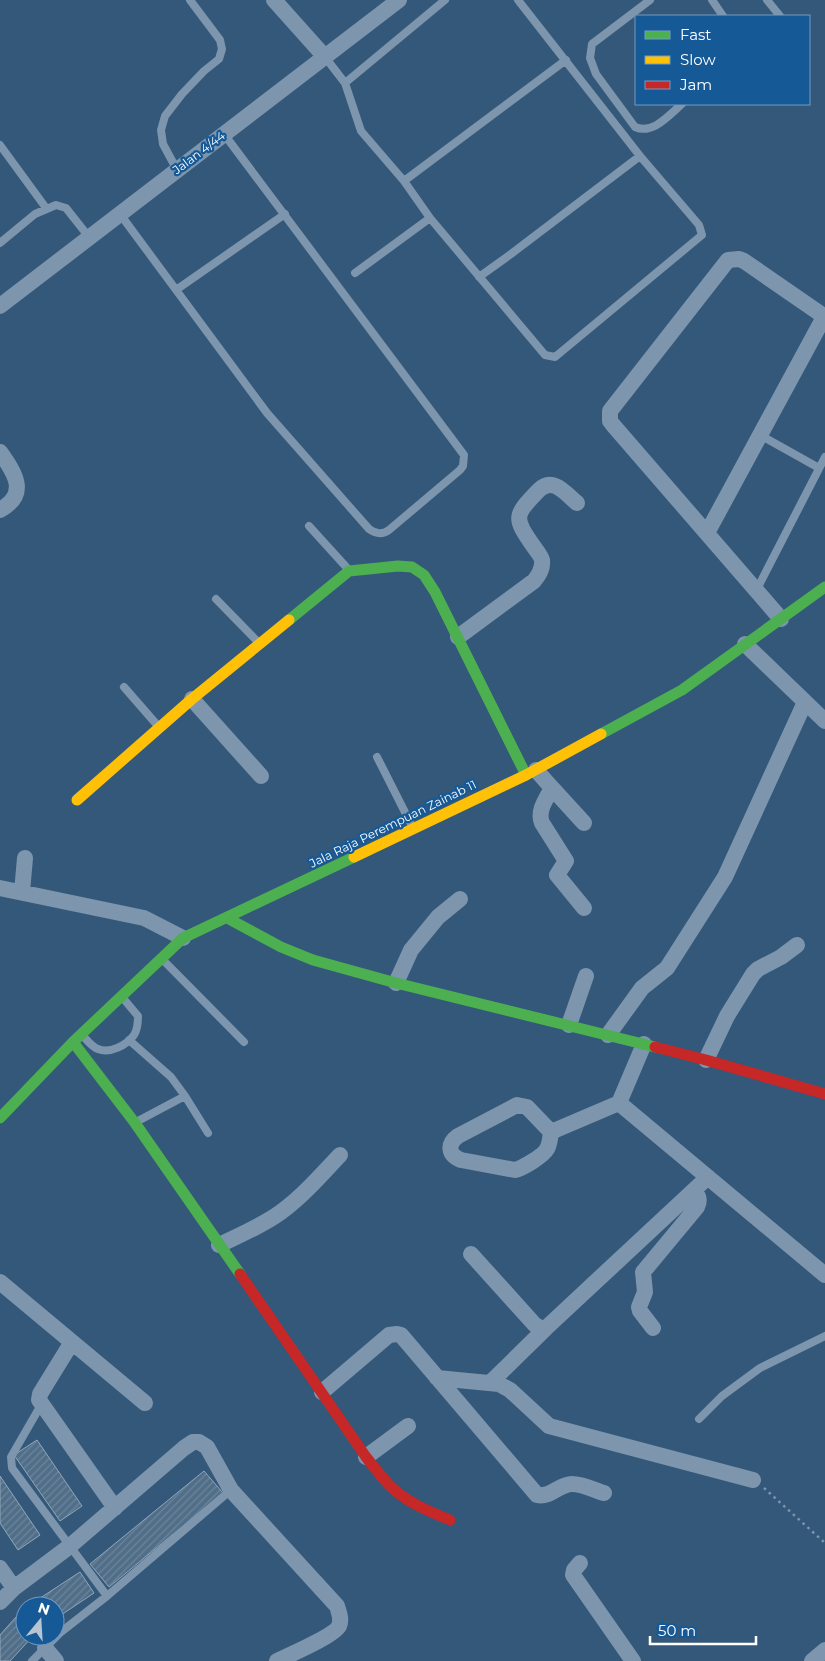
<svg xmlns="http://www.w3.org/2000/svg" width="825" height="1661" font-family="Montserrat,sans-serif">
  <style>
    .building { fill: url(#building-hatch); stroke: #91a7ba }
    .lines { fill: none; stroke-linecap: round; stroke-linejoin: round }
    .path { stroke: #7d95ad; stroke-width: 2.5; stroke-dasharray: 2.5 4; stroke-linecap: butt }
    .lane { stroke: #7d95ad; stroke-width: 8 }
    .street { stroke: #7d95ad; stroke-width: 16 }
    .fast { stroke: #4caf50; stroke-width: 11 }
    .slow { stroke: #ffc107; stroke-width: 11 }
    .jam { stroke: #c62828; stroke-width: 11 }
    .labels { text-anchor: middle; stroke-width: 4.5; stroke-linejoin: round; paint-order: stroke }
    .street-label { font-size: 12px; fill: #fff; stroke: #165997 }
  </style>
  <defs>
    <pattern id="building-hatch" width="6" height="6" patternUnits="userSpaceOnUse" patternTransform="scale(1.25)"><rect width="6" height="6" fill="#516e89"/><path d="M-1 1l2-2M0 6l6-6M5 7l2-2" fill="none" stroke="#6b849b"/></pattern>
  </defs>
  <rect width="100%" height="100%" fill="#33587a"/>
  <!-- building -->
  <path class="building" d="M37 1440 82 1506 60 1521 14 1455Z
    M204 1471 223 1493 109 1587 90 1564Z
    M0 1476 40 1535 18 1550 0 1523Z
    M80 1572 94 1593 55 1619V1606H28Z
    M24 1608H25V1636H33L10 1661H0V1635Z"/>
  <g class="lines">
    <!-- path -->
    <path class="path" d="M764 1488 825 1543"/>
    <!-- lane -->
    <path class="lane" d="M650 0 592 44 590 58 596 74 635 127C653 135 669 115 682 104
      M712 0 723 16
      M767 0 780 16
      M325 57 345 83 361 131 404 181 430 218 545 355 555 357 702 235 699 225 640 156
      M345 83 445 0
      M0 145 46 208
      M177 170 163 144 161 130 165 116 182 94 204 71 219 59 222 49 220 40 190 0
      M404 181 566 60
      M120 214 267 413 369 529C376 534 382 535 389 530L460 470 463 466 464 455 224 134
      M0 243 35 214 56 205 66 208 89 237
      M355 273 430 218
      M479 277 511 254 640 156 518 0
      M176 290 285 214
      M760 435 819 468
      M309 526 348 569
      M756 591 825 457
      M216 599 258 642
      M124 687 158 726
      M377 757 412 826
      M163 960 244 1042
      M83 1036C87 1040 92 1047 98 1049 110 1054 127 1045 134 1035 138 1029 138 1022 138 1016L122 997
      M129 1040 171 1077 185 1096 208 1133
      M136 1122 185 1096
      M41 1405 11 1457 12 1468 107 1596
      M699 1419 722 1396 760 1368 825 1336
      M32 1661 61 1632 107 1596 231 1490"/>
    <!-- street -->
    <path class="street" d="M274 0 325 57
      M0 306 399 0
      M0 452C15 473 29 494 0 510
      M707 533 824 317
      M781 619 613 425 610 421V411L728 260 739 259 744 261 825 317
      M458 637 534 581C539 575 543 569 542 560 541 556 537 551 534 547 513 517 514 516 539 490 553 476 566 494 577 503
      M745 644 825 721
      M192 699 261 776
      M536 770 552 788C546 799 537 811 542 823L566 861 557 875 584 908
      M552 788 584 823
      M0 888 144 918 183 938
      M22 892 25 858
      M396 983 411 950 438 917 460 899
      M569 1025 586 976
      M608 1035 642 988 667 968 725 877 805 702
      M644 1044 619 1103 825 1275
      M706 1060 727 1016 753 974 758 969 781 957 797 945
      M517 1105 527 1107 551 1132C550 1138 550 1144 547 1149 543 1156 523 1168 515 1170L461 1160C448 1155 447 1144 458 1136Z
      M551 1132 619 1103
      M219 1245C240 1235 262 1226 281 1212 303 1196 321 1175 340 1155
      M471 1254 535 1325 542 1329 546 1328 708 1177
      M0 1282 145 1403
      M653 1328 640 1311 639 1307 645 1292 643 1272 697 1207C700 1201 699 1196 694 1191
      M72 1342 40 1394 39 1400 115 1508
      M437 1378 499 1384 510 1390 549 1426 753 1480
      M490 1383 546 1328
      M322 1392 389 1335 397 1334 401 1335 537 1495C551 1498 559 1484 572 1484 583 1484 594 1490 604 1493
      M366 1457 408 1426
      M580 1563 574 1570 573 1575 633 1661
      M0 1568 14 1588
      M0 1602 14 1588 70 1546 184 1448 193 1442H199L207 1447 231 1490 337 1606C339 1613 342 1619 339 1626 334 1636 289 1655 277 1661
      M45 1648 56 1661
      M812 1661 825 1650"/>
    <!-- fast -->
    <path class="fast" d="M289 620 349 571 398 566 412 567 424 575 435 592 526 775
      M601 734 682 690 825 587
      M227 918 281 947 313 960 396 983 655 1047
      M73 1042 135 1123 240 1274
      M0 1118 73 1042 183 938 354 857"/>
    <!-- slow -->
    <path class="slow" d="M77 800 192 699 289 620
      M354 857 526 775 601 734"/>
    <!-- jam -->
    <path class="jam" d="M655 1047 706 1060 825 1094
      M240 1274 366 1457C373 1466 381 1476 389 1485 406 1502 428 1511 450 1520"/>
  </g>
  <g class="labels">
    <!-- street labels -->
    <g class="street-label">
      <text transform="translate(199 153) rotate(-37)" y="4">Jalan 4/44</text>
      <text transform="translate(393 824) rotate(-26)" y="4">Jala Raja Perempuan Zainab 11</text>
    </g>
  </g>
  <!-- legend -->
  <rect x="635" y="15" width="175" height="90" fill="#165997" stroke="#739bc1"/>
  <rect x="645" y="31" width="25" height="8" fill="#4caf50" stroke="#739bc1"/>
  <text x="680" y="40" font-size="15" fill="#ffffff">Fast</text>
  <rect x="645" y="56" width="25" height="8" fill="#ffc107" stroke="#739bc1"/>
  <text x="680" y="65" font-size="15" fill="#ffffff">Slow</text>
  <rect x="645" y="81" width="25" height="8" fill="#c62828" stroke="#739bc1"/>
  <text x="680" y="90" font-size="15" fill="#ffffff">Jam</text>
  <!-- north arrow -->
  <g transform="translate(40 1621) rotate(18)"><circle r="24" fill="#165997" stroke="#739bc1"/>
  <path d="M0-4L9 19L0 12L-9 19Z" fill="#b8c5d0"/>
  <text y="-8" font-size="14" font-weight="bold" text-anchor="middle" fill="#ffffff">N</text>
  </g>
  <!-- scale -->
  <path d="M650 1636v8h106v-8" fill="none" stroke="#ffffff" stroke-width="2.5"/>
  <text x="658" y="1636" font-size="15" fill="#ffffff" stroke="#165997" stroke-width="4" paint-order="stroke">50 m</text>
</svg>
